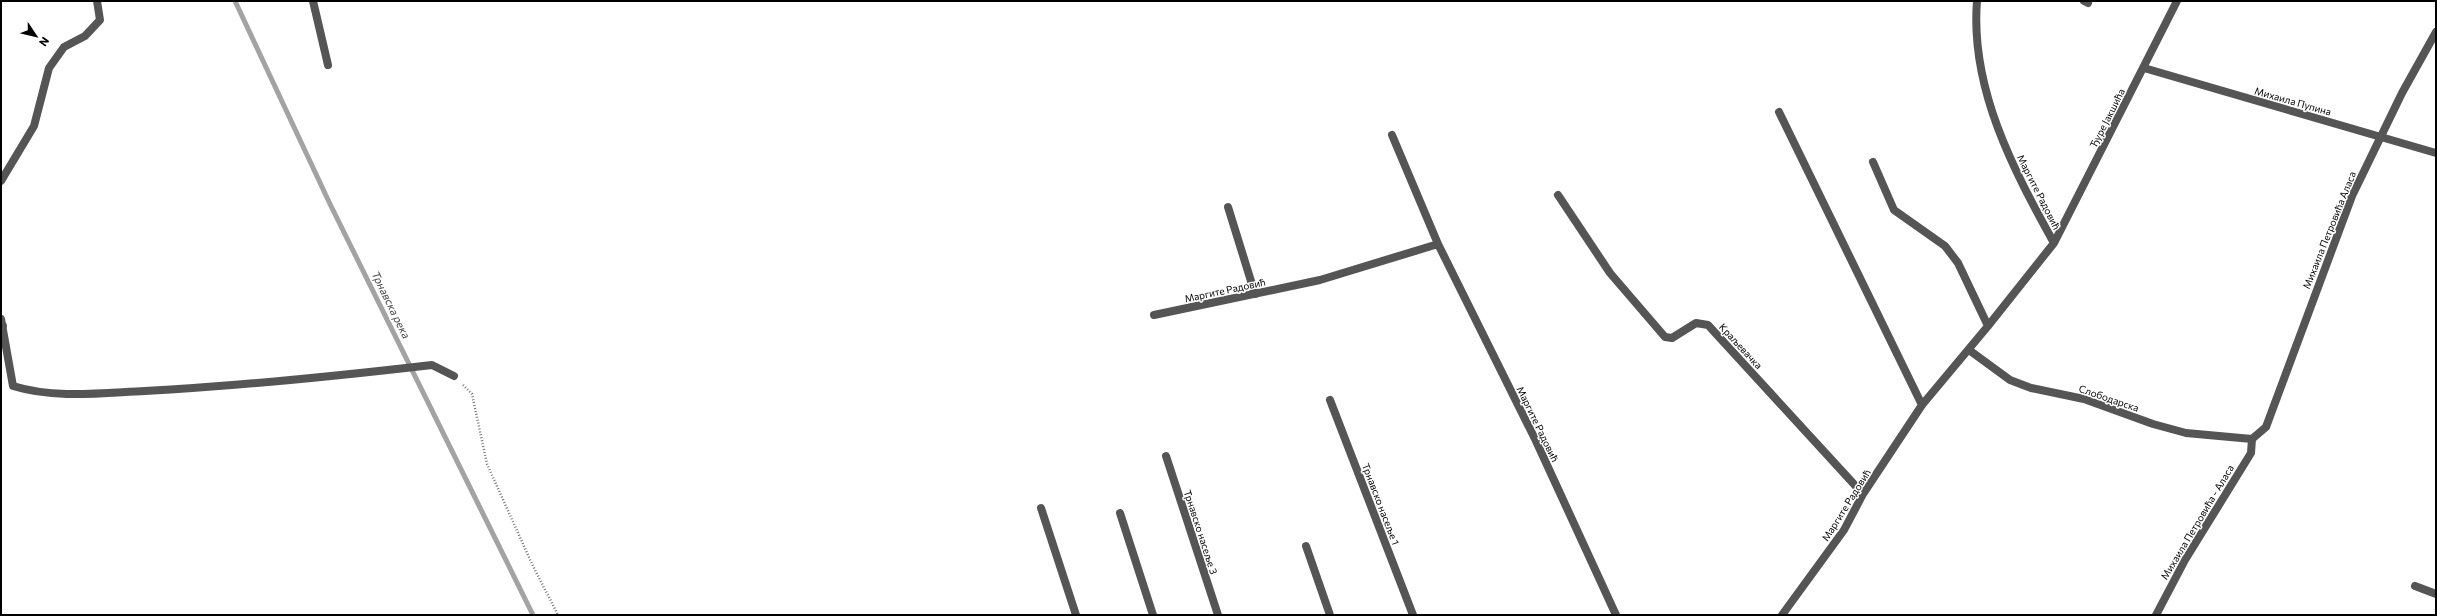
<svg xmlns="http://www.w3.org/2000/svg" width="2437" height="616" font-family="Commissioner,sans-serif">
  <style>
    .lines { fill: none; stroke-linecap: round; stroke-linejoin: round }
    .stream { stroke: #a3a3a3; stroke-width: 5 }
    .path { stroke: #777; stroke-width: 2.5; stroke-dasharray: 1 2; stroke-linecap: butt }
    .lane { stroke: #555; stroke-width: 8 }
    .street { stroke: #555; stroke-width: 8 }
    .labels { text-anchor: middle; stroke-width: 3; stroke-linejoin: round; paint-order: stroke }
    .street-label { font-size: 10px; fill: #000; stroke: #fff }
    .water-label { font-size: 11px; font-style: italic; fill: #444; stroke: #fff }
  </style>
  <rect width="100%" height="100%" fill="#fff"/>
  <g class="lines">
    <!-- stream -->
    <path class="stream" d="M235 1 330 204 533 615"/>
    <!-- path -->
    <path class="path" d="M463 385 472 394 487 464 532 564 558 615"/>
    <!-- lane -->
    <path class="lane" d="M2084 1 2088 3
      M1 181 34 126 49 68 64 47 85 36 100 20 97 1
      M1228 207 1255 294
      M1 319 13 386C55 399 101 393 145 391 241 386 337 376 432 365L454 376
      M1041 508 1076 615"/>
    <!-- street -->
    <path class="street" d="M313 1 328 65
      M2144 68 2436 153
      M1779 112 1922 405
      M1392 135 1438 244 1536 441 1616 615
      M1873 162 1894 210 1945 246 1958 263 1988 326
      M1558 195 1610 273 1665 337 1672 338 1696 323 1708 325 1863 494
      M2054 243 2177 1
      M1154 315 1320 280 1438 244
      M1 326H3
      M1969 350 2010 380 2031 388 2084 399 2153 424 2186 433 2252 439
      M1330 400 1413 615
      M2252 439 2266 427 2352 196 2402 93 2436 32
      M1166 456 1218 615
      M1120 513 1153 615
      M1306 546 1330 615
      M2415 586 2436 594
      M1782 615 1844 530 1863 494 1922 405 1988 326 2054 243C2013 169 1970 88 1977 1
      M2156 615 2185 560 2251 453 2252 439"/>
  </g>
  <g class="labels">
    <!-- street labels -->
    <g class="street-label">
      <text transform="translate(2293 101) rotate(16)" y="4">Михаила Пупина</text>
      <text transform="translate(2107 118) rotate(-63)" y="4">Ђуре Јакшића</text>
      <text transform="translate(2039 192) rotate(63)" y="4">Маргите Радовић</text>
      <text transform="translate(2329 230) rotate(-68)" y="4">Михаила Петровића Аласа</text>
      <text transform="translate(1225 290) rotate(-12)" y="4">Маргите Радовић</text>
      <text transform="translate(1741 346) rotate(47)" y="4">Краљевачка</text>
      <text transform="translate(2109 398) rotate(19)" y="4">Слободарска</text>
      <text transform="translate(1538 424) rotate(64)" y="4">Маргите Радовић</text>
      <text transform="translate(1381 504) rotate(69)" y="4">Трнавско насеље 1</text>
      <text transform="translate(1846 505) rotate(-58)" y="4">Маргите Радовић</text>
      <text transform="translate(2197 522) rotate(-59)" y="4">Михаила Петровића - Аласа</text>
      <text transform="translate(1201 532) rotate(72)" y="4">Трнавско насеље 3</text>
    </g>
    <!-- water labels -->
    <g class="water-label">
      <text transform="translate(391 305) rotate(64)" y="4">Трнавска река</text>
    </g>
  </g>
  <!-- border -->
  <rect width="2437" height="616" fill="none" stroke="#000000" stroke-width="4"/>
  <!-- north arrow -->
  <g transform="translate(36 36) rotate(125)" stroke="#ffffff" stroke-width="3" paint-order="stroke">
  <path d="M0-3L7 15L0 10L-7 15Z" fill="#000000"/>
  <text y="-6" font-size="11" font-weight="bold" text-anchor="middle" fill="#000000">N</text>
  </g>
</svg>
